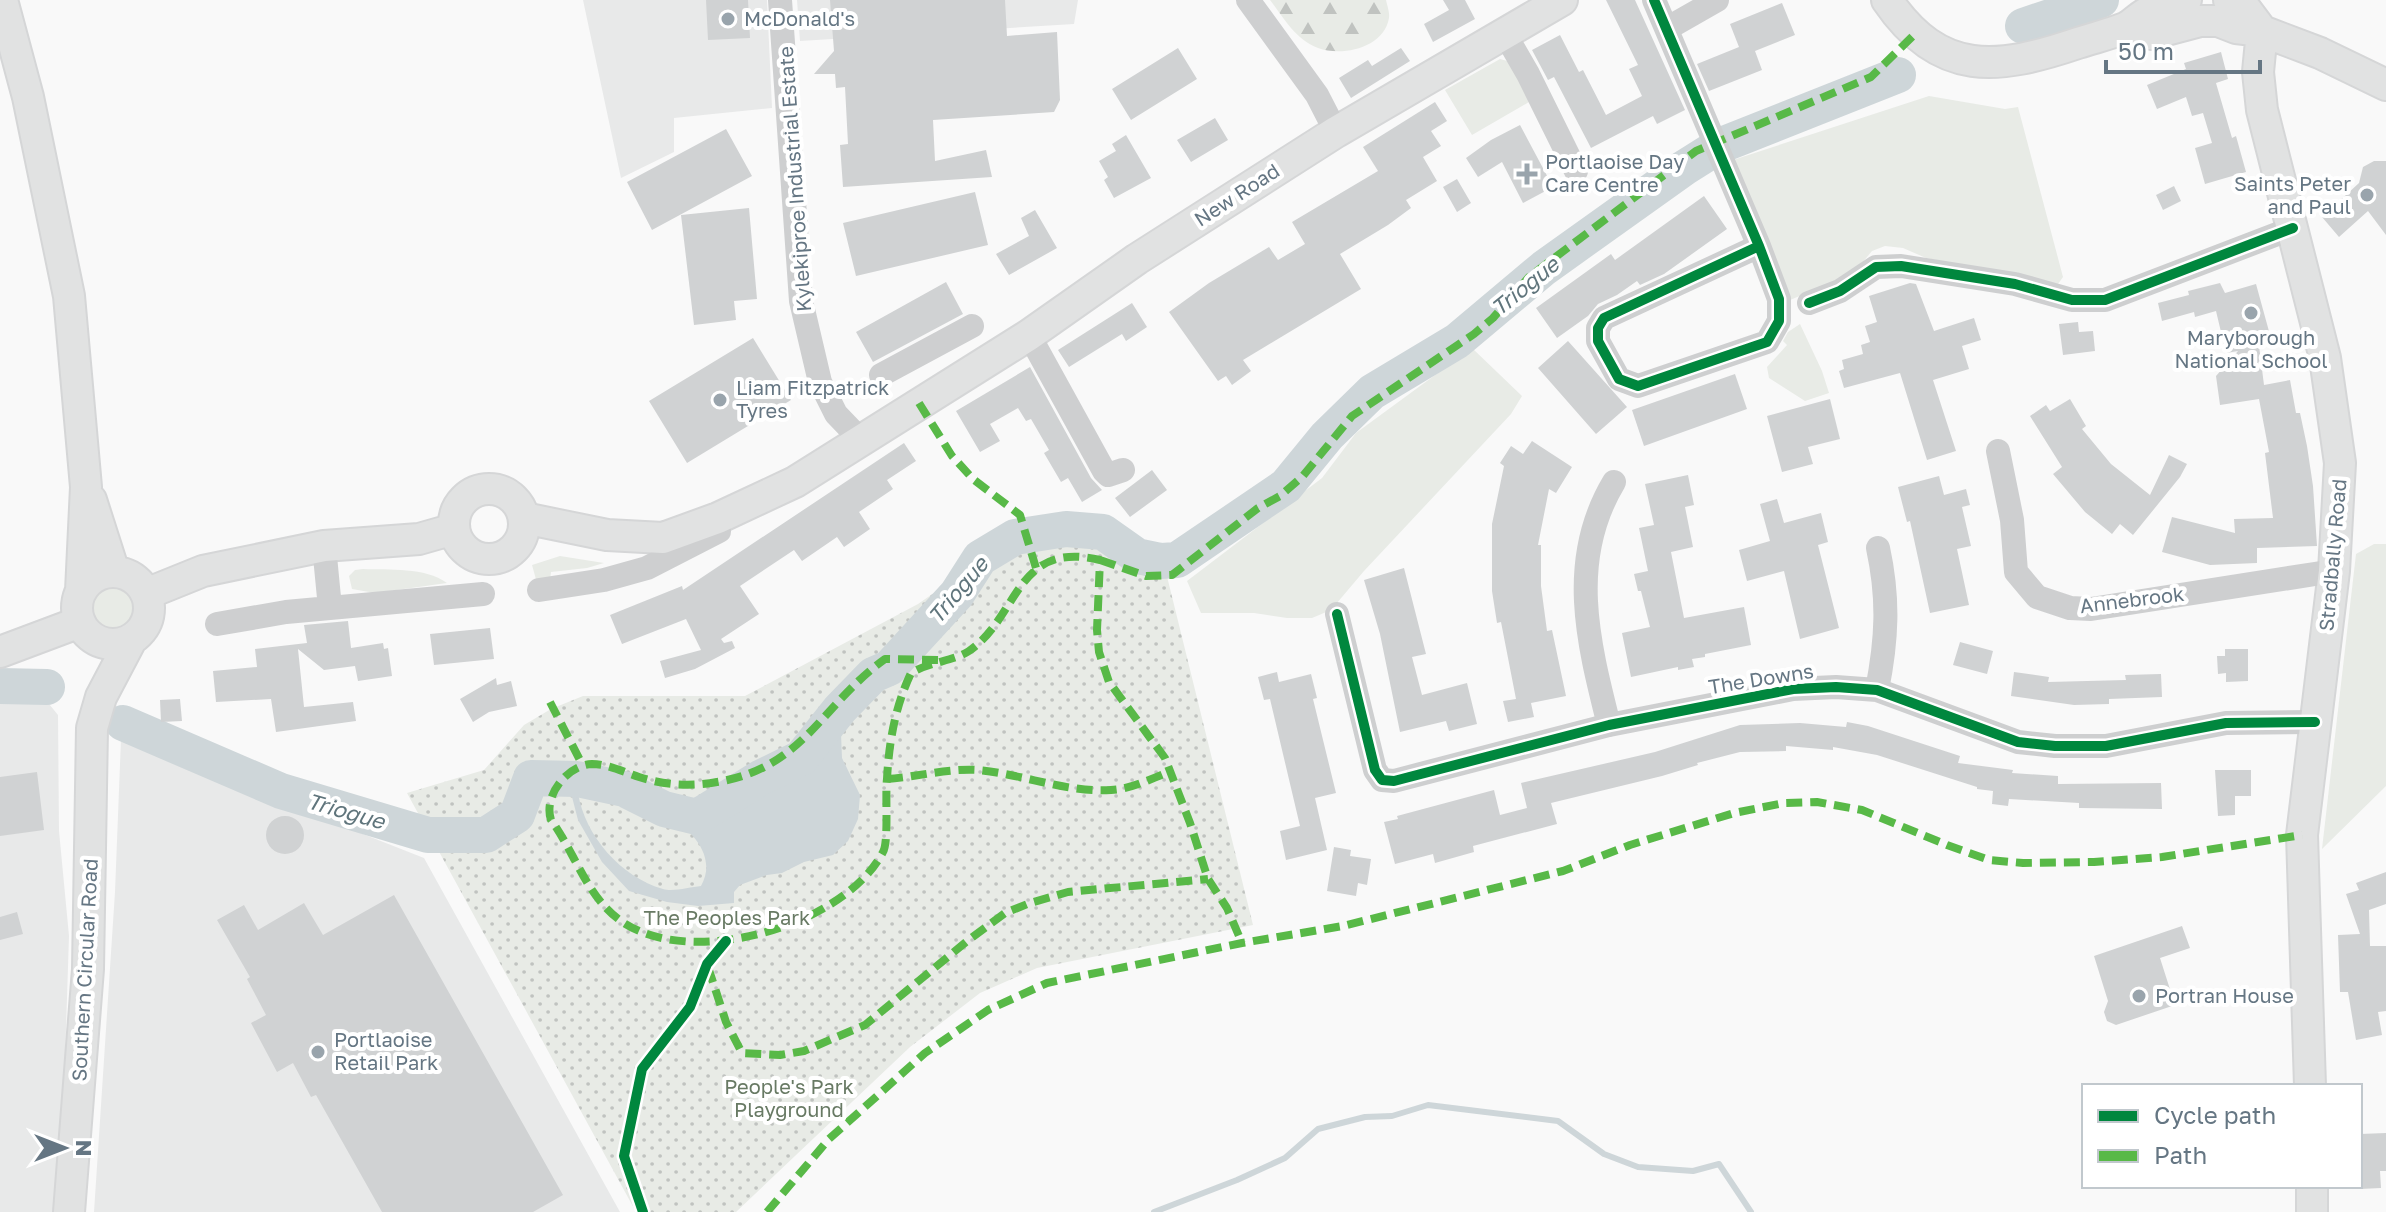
<svg xmlns="http://www.w3.org/2000/svg" width="2386" height="1212" font-family="'Golos Text',sans-serif">
  <style>
    .built { fill: #e8e9e9 }
    .grass { fill: #e8ebe6 }
    .forest { fill: url(#forest-firs) }
    .park { fill: url(#park-dots) }
    .water { fill: #ced6d9; fill-rule: evenodd }
    .lines { fill: none; stroke-linecap: round; stroke-linejoin: round }
    .stream { stroke: #ced6d9; stroke-width: 6 }
    .river { stroke: #ced6d9; stroke-width: 36 }
    .building { fill: #d0d2d3 }
    .major-casing { stroke: #d5d6d7; stroke-width: 34 }
    .minor { stroke: #cecfd0; stroke-width: 24 }
    .major { stroke: #e1e2e2; stroke-width: 30 }
    .quiet { stroke: #58b947; stroke-width: 8; stroke-dasharray: 16 8; stroke-linecap: butt }
    .cycleway-casing { stroke: #fff; stroke-width: 15 }
    .cycleway { stroke: #00873e; stroke-width: 10 }
    .poi-dot { fill: #99a4ac; stroke: #fff; stroke-width: 3 }
    .labels { text-anchor: middle; stroke-width: 8; stroke-linejoin: round; paint-order: stroke }
    .poi-label { font-size: 20px; fill: #657683; stroke: #fff; text-anchor: start }
    .street-label { font-size: 20px; fill: #657683; stroke: #fff }
    .park-label { font-size: 20px; fill: #687a64; stroke: #fff }
    .water-label { font-size: 22px; font-style: italic; fill: #60757c; stroke: #fff }
  </style>
  <defs>
    <pattern id="forest-firs" width="22" height="20" patternUnits="userSpaceOnUse" patternTransform="scale(2)"><rect width="22" height="20" fill="#e8ebe6"/><path d="M5 1l3.5 6h-7zM16 11l3.5 6h-7z" fill="#c0c3c0"/></pattern>
    <pattern id="park-dots" width="8" height="8" patternUnits="userSpaceOnUse" patternTransform="scale(2)"><rect width="8" height="8" fill="#e8ebe6"/><path d="M2 2h.1M6 6h.1" fill="none" stroke="#c0c3c0" stroke-width="1.8" stroke-linecap="round"/></pattern>
  </defs>
  <rect width="100%" height="100%" fill="#f9f9f9"/>
  <!-- built -->
  <path class="built" d="M583 0H767L772 108 674 118V152L621 178Z
    M797 0H1078L1074 24 800 41Z
    M15 699H45L58 715 59 831 69 936 65 1060 53 1212H0V704Z
    M121 739 424 858 620 1212H94L115 892Z"/>
  <!-- grass -->
  <path class="grass" d="M1500 59 1507 61 1512 66 1529 102 1472 135 1445 90Z
    M1929 96 2005 109 2018 107 2063 277 2058 284 1926 258 1903 248 1885 246 1872 251 1853 274 1790 300 1730 161Z
    M1800 324 1822 371 1829 393 1805 401 1769 378 1767 367 1787 345 1783 341 1788 332Z
    M1472 348 1522 396 1511 414 1364 571 1331 610 1312 618H1287L1254 613H1201L1187 581 1322 478 1356 433Z
    M2374 544H2386V786L2322 849 2356 554Z
    M560 556 604 563 587 568 551 572 550 581 537 583 532 565Z
    M363 569C389 570 425 567 447 583L375 593 352 589 349 576 355 570Z
    M92 610a23 23 0 1 1 46 0a23 23 0 1 1-46 0Z"/>
  <!-- forest -->
  <path class="forest" d="M1270 0H1386C1387 5 1390 13 1389 18 1384 48 1342 57 1318 48 1296 40 1283 17 1270 0Z"/>
  <!-- park -->
  <path class="park" d="M1076 516 1114 527 1160 548 1253 925 1037 968 980 993 910 1047 736 1212H636L407 793 484 770 524 725 551 709 583 696H745L918 604 961 574 976 552 1014 531Z"/>
  <!-- water -->
  <path class="water" d="M840 709 842 758 860 795 858 819 848 841 833 855 804 862 782 873 767 875 740 885 734 892V903L698 906 667 902 629 891 602 862 578 820 571 793 577 779 624 789 664 809 697 817 760 778 801 758ZM586 785C600 788 616 790 629 795 662 808 725 843 701 886 690 887 673 892 663 889 621 877 585 836 578 793Z"/>
  <g class="lines">
    <!-- stream -->
    <path class="stream" d="M1154 1212 1237 1180 1285 1158 1318 1129 1365 1117 1392 1116 1428 1105 1558 1121 1604 1154 1638 1167 1693 1171 1719 1164 1751 1212"/>
    <!-- river -->
    <path class="river" d="M2023 26 2101 0
      M0 686 47 687
      M123 723 281 791 428 835H486L517 815 531 778 577 779 624 789 664 809 697 817 760 778 801 758 840 709 873 675 889 668 957 594 980 558 1015 537 1066 529 1103 532 1137 556 1161 561 1177 560 1286 486 1327 436 1372 392 1457 341 1544 268 1684 168 1719 146 1898 75"/>
  </g>
  <!-- building -->
  <path class="building" d="M706 0H748L750 38 708 40Z
    M830 0H1005L1007 36 1057 32 1060 100 1054 112 933 120 935 161 986 150 992 177 843 187 840 145 848 144 845 87 836 88 835 74H814L834 51Z
    M1443 0H1465L1475 19 1433 42 1424 24 1449 10Z
    M1606 0H1635L1685 110 1657 124 1653 116 1591 148 1554 77 1548 80 1532 50 1560 35 1579 72 1583 70 1606 115 1642 96 1629 69 1638 65Z
    M1782 3 1795 35 1755 51 1762 70 1709 91 1697 64 1739 47 1730 24Z
    M1178 48 1197 79 1131 120 1112 89Z
    M1401 48 1410 61 1351 98 1339 78 1368 60 1372 66Z
    M2221 52 2228 79 2216 83 2232 138 2236 136 2246 172 2205 184 2195 148 2212 143 2203 113 2192 116 2186 97 2157 109 2147 85 2186 69 2184 63Z
    M1435 102 1447 121 1431 131 1441 146 1423 157 1437 181 1406 200 1411 208 1388 225 1340 254 1361 289 1243 360 1251 371 1232 385 1226 376 1218 381 1169 312 1209 283 1269 247 1278 260 1305 244 1292 222 1378 171 1363 147Z
    M1215 118 1228 140 1191 162 1177 140Z
    M1520 125 1553 187 1523 203 1502 162 1478 177 1466 158 1491 140Z
    M726 129 752 176 652 230 627 182Z
    M1126 135 1151 178 1114 198 1104 180 1108 177 1099 161 1116 151 1112 144Z
    M2374 161H2386V235L2368 211 2339 237 2322 217 2359 183 2363 167Z
    M1457 179 1471 203 1457 212 1443 187Z
    M2174 186 2181 201 2163 210 2156 195Z
    M975 192 988 245 856 276 843 223Z
    M1704 196 1727 229 1664 274 1640 285 1637 281 1617 295 1598 304 1588 316 1557 338 1536 308 1611 254 1615 260Z
    M749 208 757 299 734 301 736 320 694 325 681 215Z
    M1035 210 1057 248 1009 275 996 254 1029 236 1021 218Z
    M946 282 963 314 873 362 856 332Z
    M1910 283 1916 284 1934 331 1974 318 1981 340 1962 346 1969 369 1933 380 1956 451 1927 460 1900 373 1844 388 1839 371 1844 369 1842 360 1863 354 1861 345 1870 342 1865 326 1877 322 1869 296Z
    M2220 283 2225 293 2256 284 2270 335 2258 338 2264 385 2290 380 2296 413H2300L2307 446 2313 486 2317 546 2257 548V563L2210 565 2162 552 2172 517 2235 533 2234 519 2273 518 2265 453 2269 452 2259 399 2220 405 2216 376 2238 351 2226 353 2216 311 2195 317 2194 312 2162 321 2158 303 2189 295 2188 291Z
    M1132 303 1147 327 1126 341 1122 334 1069 367 1058 350Z
    M2078 322 2079 332 2093 331 2095 351 2063 355 2059 324Z
    M753 338 791 400 687 463 649 401Z
    M1568 341 1627 407 1596 434 1538 368Z
    M1030 367 1091 478 1102 490 1082 502 1068 478 1061 482 1044 453 1049 450 1031 419 1026 421 1018 408 990 424 1000 441 980 452 956 411Z
    M1735 374 1747 409 1644 446 1632 410Z
    M1830 399 1840 439 1808 447 1813 464 1782 472 1767 416Z
    M2070 399 2086 426 2082 429 2111 464 2150 495 2169 455 2187 464 2180 477 2133 535 2120 524 2112 534 2085 512 2053 474 2062 467 2030 416 2046 405 2050 411Z
    M1532 441 1572 467 1556 493 1549 489 1538 545H1541V586L1547 631 1552 630 1566 696 1531 703 1534 717 1508 722 1503 701 1516 699 1501 622 1497 623 1492 591V524L1504 466 1500 463 1511 446 1523 454Z
    M904 443 916 461 887 480 893 489 859 512 870 529 844 547 837 537 802 561 794 550 740 586 759 614 721 639 724 643 732 641 735 648 695 669 665 678 660 661 701 650 686 619 622 644 610 615 682 586 683 590Z
    M1152 470 1167 490 1130 517 1115 498Z
    M1688 475 1694 505 1685 507 1693 547 1671 552 1684 618 1744 607 1751 645 1705 654V657L1692 659 1694 667 1678 670V667L1631 677 1622 633 1650 627 1641 591H1638L1634 574 1648 571 1639 528 1654 525 1645 484Z
    M1939 476 1944 495 1966 489 1970 505 1962 507 1971 546 1957 549 1969 605 1930 613 1910 521 1907 522 1898 487Z
    M1777 499 1784 523 1821 513 1828 542 1818 545 1839 628 1800 639 1784 571 1747 581 1739 550 1770 541 1760 504Z
    M1404 568 1426 654 1412 657 1422 695 1467 683 1477 724 1449 731 1446 721 1400 732 1380 634 1364 580Z
    M348 621 351 648 383 643 384 649 388 648 392 676 358 681 355 666 324 670 298 649 304 707 353 702 356 721 276 732 271 699 216 702 213 671 257 667 255 649 307 643 304 625Z
    M490 628 494 659 434 665 430 634Z
    M1960 642 1993 651 1987 674 1953 665Z
    M2225 649H2248V681L2226 682V673L2218 674 2217 656H2225Z
    M1277 672 1279 682 1311 674 1317 698 1313 699 1336 793 1315 798 1327 850 1286 860 1280 831 1300 826 1270 699 1264 700 1258 677Z
    M2014 672 2049 677 2048 682 2126 680 2125 675 2161 674 2162 697 2109 699V704L2074 705 2011 696Z
    M496 678 497 685 511 681 517 706 489 712 473 722 460 699Z
    M180 699 182 721 161 722 160 700Z
    M1847 722 1868 726 1960 756 1958 763 2013 770 2012 773 2058 776V784L2161 783 2162 809 2079 808V803L2009 799 2008 806 1992 804 1993 791 1977 789V787L1877 755 1833 747V750L1786 746V751L1740 752 1697 763 1698 765 1662 776 1551 803 1557 824 1473 846 1474 852 1435 863 1433 854 1395 864 1384 822 1398 819 1397 816 1494 790 1500 815 1527 808 1521 783 1655 752 1740 725 1800 723 1846 727Z
    M2215 770H2251V796H2235V815L2218 816Z
    M37 772 44 830 0 836V777Z
    M266 835a19 19 0 1 1 38 0a19 19 0 1 1-38 0Z
    M1334 847 1351 850 1350 856 1371 859 1367 885 1358 883 1356 896 1327 891Z
    M2386 872V904L2369 910 2370 946H2386V1011L2378 1012 2382 1035 2356 1040 2348 992H2340L2338 935 2360 934 2346 894 2359 890 2356 883Z
    M394 895 563 1195 533 1212H382L316 1095 311 1097 293 1063 277 1072 251 1023 266 1015 247 979 250 977 217 920 244 905 258 930 304 903 323 935Z
    M17 912 23 934 0 940V917Z
    M2182 926 2190 948 2160 958 2175 1005 2116 1025 2107 1021 2104 1012 2108 1001 2094 956Z
    M2386 1133V1171H2380L2381 1188 2360 1189V1134Z"/>
  <g class="lines">
    <defs>
      <path id="major" d="M2 0 28 97 69 296 86 487 81 591
        M1887 0C1940 78 1998 70 2078 43 2093 38 2110 34 2125 28 2132 25 2138 18 2145 14 2157 7 2173 4 2186 0
        M2229 0 2244 7 2262 31
        M2127 27 2151 34 2200 21H2218L2236 28 2262 31 2320 53 2386 85
        M2262 31 2258 72 2262 110 2325 358 2340 463 2334 571 2302 835 2310 1086
        M454 524a35 35 0 1 1 70 0a35 35 0 1 1-70 0Z
        M91 500 114 572
        M524 518 607 535 663 538 718 518 795 482 1029 335 1137 259 1336 132 1562 0
        M77 608a36 36 0 1 1 72 0a36 36 0 1 1-72 0Z
        M146 594 203 571 324 546 419 539 454 529
        M0 652 80 622
        M2312 1186V1212
        M69 1212 88 969 92 728 101 697 131 640"/>
    </defs>
    <!-- major casing -->
    <use href="#major" class="major-casing"/>
    <!-- minor -->
    <path class="minor" d="M780 0 801 301 820 382 836 414 860 439
      M1248 0 1317 95 1336 132
      M1654 0 1759 246 1779 299V321L1767 342 1638 386 1619 379 1598 341V328L1604 318 1759 246
      M1668 28 1717 0
      M1505 34 1528 74 1576 171
      M1809 303 1840 291 1876 267 1901 266 2015 284 2072 300H2105L2293 228
      M1029 335 1104 471 1108 475 1123 470
      M881 375 972 326
      M1998 451 2012 520 2016 572 2037 597 2070 608 2091 609 2334 571
      M324 546 330 608
      M539 590 604 580 647 568 719 531 718 521
      M1337 614 1375 770 1382 780 1394 781 1609 725 1793 689 1836 687 1877 690 2018 742 2055 746H2106L2226 723 2315 722
      M217 624 286 612 483 594
      M1877 690C1887 639 1889 599 1878 548
      M1609 725C1588 642 1567 560 1614 482"/>
    <!-- major -->
    <use href="#major" class="major"/>
    <!-- quiet -->
    <path class="quiet" d="M919 403 952 456 973 479 1020 515 1036 568
      M1100 560 1146 576 1172 575 1258 508 1280 496 1302 477 1352 416 1474 334 1493 318 1529 277 1696 151 1871 77 1915 34
      M938 660 885 659C821 705 804 768 717 782 690 787 664 785 639 777 624 772 608 764 592 764 567 765 543 796 551 820 576 854 587 899 624 923 695 969 845 925 883 852 889 842 885 794 887 779 889 742 895 707 911 673 929 662 954 661 969 651 1020 616 1015 540 1100 560L1097 630 1099 652 1109 682 1165 758 1190 823 1208 879 1227 908 1242 943
      M550 702 583 766
      M887 779C917 777 948 768 978 770 1022 774 1067 793 1111 790 1132 789 1150 779 1169 772
      M708 967 726 1022 742 1053 780 1055 804 1051 865 1025 966 942 1005 913 1030 903 1068 892 1208 879
      M767 1212 829 1139 925 1053 988 1010 1047 983 1242 943 1343 926 1563 871 1630 845 1734 813 1784 803 1817 802 1862 810 1947 845 1989 860 2023 863 2094 862 2162 857 2302 835"/>
    <defs>
      <path id="cycleway" d="M1654 0 1759 246 1779 299V321L1767 342 1638 386 1619 379 1598 341V328L1604 318 1759 246
        M1809 303 1840 291 1876 267 1901 266 2015 284 2072 300H2105L2293 228
        M1337 614 1375 770 1382 780 1394 781 1609 725 1793 689 1836 687 1877 690 2018 742 2055 746H2106L2226 723 2315 722
        M643 1212 624 1156 642 1069 690 1007 707 964 726 941"/>
    </defs>
    <!-- cycleway casing -->
    <use href="#cycleway" class="cycleway-casing"/>
    <!-- cycleway -->
    <use href="#cycleway" class="cycleway"/>
  </g>
  <!-- markers -->
  <g class="poi-dot">
    <circle cx="728" cy="19" r="8"/>
    <path d="M1523 162h8v8h8v8h-8v8h-8v-8h-8v-8h8z"/>
    <circle cx="2367" cy="195" r="8"/>
    <circle cx="2251" cy="313" r="8"/>
    <circle cx="720" cy="400" r="8"/>
    <circle cx="2139" cy="996" r="8"/>
    <circle cx="318" cy="1052" r="8"/>
  </g>
  <g class="labels">
    <!-- poi labels -->
    <g class="poi-label">
      <text x="744" y="26">McDonald's</text>
      <text x="1545" y="169">Portlaoise Day<tspan x="1545" dy="23">Care Centre</tspan></text>
      <text x="2351" y="191" text-anchor="end">Saints Peter<tspan x="2351" dy="23">and Paul</tspan></text>
      <text x="2251" y="345" text-anchor="middle">Maryborough<tspan x="2251" dy="23">National School</tspan></text>
      <text x="736" y="395">Liam Fitzpatrick<tspan x="736" dy="23">Tyres</tspan></text>
      <text x="2155" y="1003">Portran House</text>
      <text x="334" y="1047">Portlaoise<tspan x="334" dy="23">Retail Park</tspan></text>
    </g>
    <!-- street labels -->
    <g class="street-label">
      <text transform="translate(795 179) rotate(-94)" y="7">Kylekiproe Industrial Estate</text>
      <text transform="translate(1237 195) rotate(-33)" y="7">New Road</text>
      <text transform="translate(2333 555) rotate(-85)" y="7">Stradbally Road</text>
      <text transform="translate(2132 600) rotate(-7)" y="7">Annebrook</text>
      <text transform="translate(1761 679) rotate(-9)" y="7">The Downs</text>
      <text transform="translate(85 970) rotate(-87)" y="7">Southern Circular Road</text>
    </g>
    <!-- park labels -->
    <g class="park-label">
      <text x="727" y="925">The Peoples Park</text>
      <text x="789" y="1094">People's Park<tspan x="789" dy="23">Playground</tspan></text>
    </g>
    <!-- water labels -->
    <g class="water-label">
      <text transform="translate(1525 286) rotate(-39)" y="8">Triogue</text>
      <text transform="translate(958 590) rotate(-50)" y="8">Triogue</text>
      <text transform="translate(346 811) rotate(16)" y="8">Triogue</text>
    </g>
  </g>
  <!-- legend -->
  <rect x="2082" y="1084" width="280" height="104" fill="#ffffff" stroke="#c1c8cd" stroke-width="2"/>
  <rect x="2098" y="1110" width="40" height="12" fill="#00873e" stroke="#c1c8cd" stroke-width="2"/>
  <text x="2154" y="1124" font-size="24" fill="#657683">Cycle path</text>
  <rect x="2098" y="1150" width="40" height="12" fill="#58b947" stroke="#c1c8cd" stroke-width="2"/>
  <text x="2154" y="1164" font-size="24" fill="#657683">Path</text>
  <!-- north arrow -->
  <g transform="translate(64 1148) rotate(90)" stroke="#ffffff" stroke-width="6" paint-order="stroke">
  <path d="M0-6L14 30L0 20L-14 30Z" fill="#657683"/>
  <text y="-12" font-size="22" font-weight="bold" text-anchor="middle" fill="#657683">N</text>
  </g>
  <!-- scale -->
  <path d="M2106 60v12h154v-12" fill="none" stroke="#657683" stroke-width="4"/>
  <text x="2118" y="60" font-size="24" fill="#657683" stroke="#ffffff" stroke-width="6" paint-order="stroke">50 m</text>
</svg>
